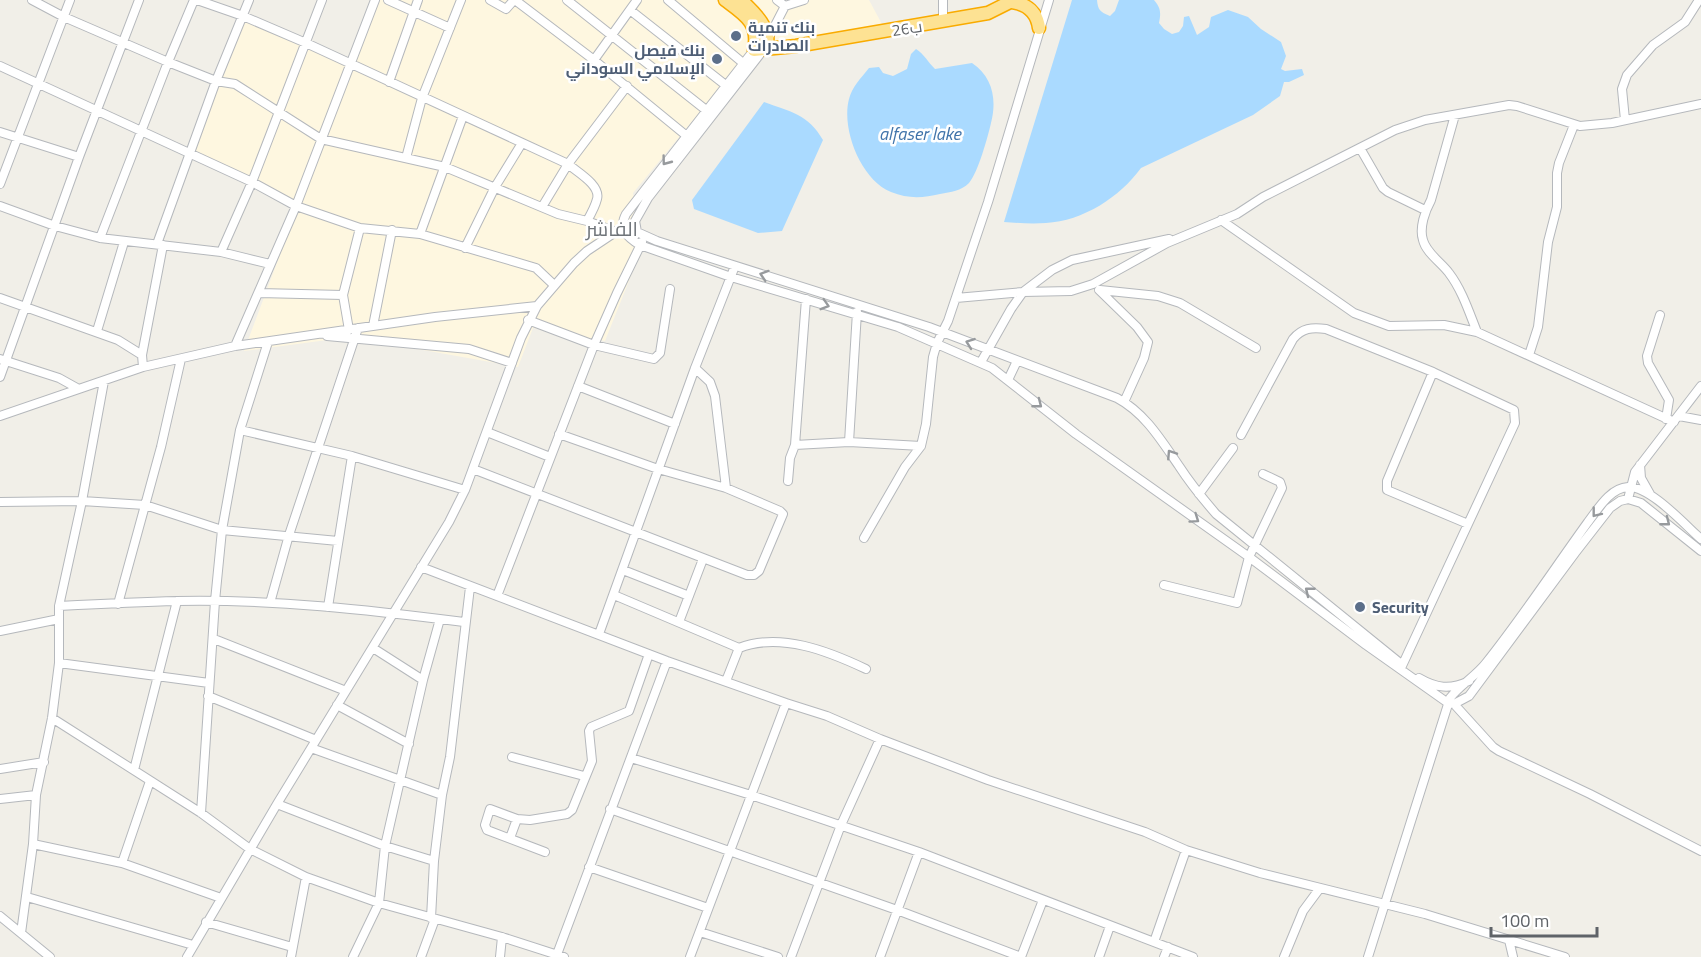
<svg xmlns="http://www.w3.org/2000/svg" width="1701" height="957" font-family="'Titillium Web',Cairo,sans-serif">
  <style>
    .commercial { fill: #fef7e0 }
    .water { fill: #aadaff }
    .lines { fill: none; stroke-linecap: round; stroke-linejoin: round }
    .minor-casing { stroke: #b5b8bc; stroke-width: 10 }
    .highway-casing { stroke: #f9ab00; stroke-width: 15 }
    .minor { stroke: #fff; stroke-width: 8 }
    .highway { stroke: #fde293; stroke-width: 12 }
    .oneway { stroke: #979a9d }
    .service-dot { fill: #5c6f8a; stroke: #fff; stroke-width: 2 }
    .labels { text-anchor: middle; stroke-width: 5; stroke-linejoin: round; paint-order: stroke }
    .service-label { font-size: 16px; font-weight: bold; fill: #4e5e75; stroke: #fff; text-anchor: start }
    .street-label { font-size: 16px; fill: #5f6368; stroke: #fff }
    .water-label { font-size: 18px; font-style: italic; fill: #4174aa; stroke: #fff }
    .quarter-label { font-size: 20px; fill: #70757a; stroke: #fff }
  </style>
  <rect width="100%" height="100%" fill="#f1efe8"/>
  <!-- commercial -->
  <path class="commercial" d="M374 0H869L883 26 751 50 633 193 641 251 605 341 533 328 518 367 350 337 244 351 297 209 192 158 246 13 350 61Z"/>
  <!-- water -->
  <path class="water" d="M1072 0H1097C1098 10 1100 12 1110 16L1115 11 1119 0H1154C1161 8 1161 13 1159 23L1164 29 1172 34 1179 32 1183 26 1184 17 1189 16 1197 35 1209 27 1211 17 1228 10 1248 17 1261 29 1281 42 1286 56 1281 69 1285 71 1302 69 1304 75 1289 82H1284L1280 96 1253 115 1141 168C1120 197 1083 221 1046 223 1032 224 1017 223 1004 222Z
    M916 49C924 54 928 62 935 69L972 63C993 77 997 100 991 123 988 136 978 173 969 183 961 191 951 192 940 194 923 198 908 199 891 192 861 180 841 129 849 99 852 87 861 78 869 68L879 67 883 73 893 76 907 69 911 54Z
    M764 102C791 112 808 114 823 140L782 231 758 233 694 209 692 200Z"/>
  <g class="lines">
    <defs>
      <path id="minor" d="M32 0 64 17 168 62 216 81 235 84 321 139 445 167 558 214 587 221 616 232
        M197 0 243 16 306 43 568 164C577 172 601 185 597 199 595 207 591 214 587 221
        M388 0 450 28
        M490 0 506 9 514 0
        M515 0 594 60 688 137
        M567 0 706 110
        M668 0 743 63
        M777 0 785 6
        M943 0V22
        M630 10 728 87
        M768 39 785 6 804 0
        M764 49 648 198 635 221 637 232 657 241 929 327 1117 398C1145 413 1161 440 1179 466 1190 483 1203 499 1216 514L1400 663
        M754 50 626 214C618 229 627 237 640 245L731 277 898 327 992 368 1076 434 1249 557 1366 645 1448 703 1454 704 1469 696 1575 553 1610 508 1620 501 1628 499 1641 503 1701 551
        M594 60 637 0
        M0 66 252 182 296 206 360 228 420 234 536 268 554 285
        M389 82 418 0
        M1455 115 1431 200C1425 211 1419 228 1423 240 1426 253 1442 263 1449 273 1462 290 1469 312 1477 332
        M1625 120 1622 89 1627 75 1653 45 1685 22 1699 0
        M0 132 79 157
        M1360 148 1383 188 1388 192 1425 210
        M406 158 422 98 461 0
        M0 184 70 0
        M0 206 55 226 100 238 221 252 270 264
        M542 207 568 164 627 86
        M1221 220 1354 313 1389 326 1444 325 1477 332 1674 422
        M420 234 463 116
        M100 238 168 62 194 0
        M157 244 216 81 249 0
        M465 248 495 187 522 143
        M221 252 252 182 322 0
        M1099 290 1137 327 1148 342 1144 358 1124 402
        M1100 290 1158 296 1180 303 1256 348
        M259 293 343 295 349 330
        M343 295 360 228
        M0 298 118 340 142 355 143 367
        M956 298 1023 292 1052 270 1072 260 1169 239
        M1660 315 1647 356 1648 363 1669 400 1666 419
        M528 320 594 345 654 359 660 353 670 289
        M373 326 392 230
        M97 331 124 242
        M327 336 469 349 512 363
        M235 346 296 206 375 0
        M142 355 163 245
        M1529 355 1538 327 1548 242 1557 207V173L1559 163 1574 125
        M0 359 59 378 77 388
        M981 362 1011 309 1023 292 1071 291 1093 284 1167 243 1237 214 1263 197 1395 130 1425 120 1509 105 1517 106 1580 126 1612 123 1701 104
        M695 368 710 382 715 396 726 488
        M1433 372 1387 481V490L1468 524
        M0 377 79 157 139 0
        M1008 380 1017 361
        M578 386 675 424
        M0 416 143 367 235 346 435 317 537 306
        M1679 416 1701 420
        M240 430 352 456 465 490
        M487 432 550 457
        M1241 435 1293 339C1302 328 1312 327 1326 329L1433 372 1514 410 1515 423 1401 668
        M849 442 857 312
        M795 445 849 442 921 446
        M1640 465 1641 478 1650 494
        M473 469 747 575H754L759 571 783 514 780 511 726 488 658 469 559 434
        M788 481 790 458 795 445 806 299
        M1199 494 1233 448
        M1628 499 1635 472 1701 386
        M0 502 82 501 145 505 222 530 338 541
        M864 538 905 467 921 446 926 424 933 357 937 343 948 321 988 202 1049 0
        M421 567 667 661 786 703 690 957
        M623 570 689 596
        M1164 585 1237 603 1249 557 1282 488 1280 482 1263 474
        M614 595 739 648 726 681
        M497 596 594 345 617 293 642 242
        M270 603 289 535 358 328
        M118 604 161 447 181 359
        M59 606C98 604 138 602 177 601 273 599 369 610 464 622
        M328 607 352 456
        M679 622 703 559
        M0 631 59 619
        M599 634 695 368 735 266
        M214 639 346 691
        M373 648 423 680
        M739 648C780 632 828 651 866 669
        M59 663 209 683
        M1419 678C1436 688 1450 690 1469 681
        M208 696 316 740
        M786 703 827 716 880 739 988 780 1145 832 1186 850 1260 873 1425 914 1565 957
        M1454 704 1493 747 1499 751 1590 794 1701 851
        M337 705 409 744
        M52 718 201 813 250 849 306 877 379 903 502 937 564 957
        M311 748 442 795
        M512 757 584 776
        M631 758 751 795 919 852 1193 957
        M0 769 44 762
        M134 770 177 601
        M0 799 36 795
        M277 804 385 846 434 861
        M610 809 897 910 1021 957
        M201 813 215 601 222 530 240 430 268 342
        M510 838 517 819
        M33 844 122 863 221 898
        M545 852 487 830 485 825 490 809 517 819 530 820 567 814 572 810 592 761 589 731 591 727 629 711 649 654
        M122 863 150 781
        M589 867 708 908
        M27 897 193 945
        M0 916 50 957
        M431 918 434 861 442 795 450 757 470 587
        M206 922 292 947
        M700 932 778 957
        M21 933 33 844 36 795 52 718 59 663V606L82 501 104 381
        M1509 940 1513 957
        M1154 942 1186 850
        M187 957 277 804 449 522 465 490 521 338 537 306 574 263 587 251 623 227 635 226
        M291 957 306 877
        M353 957 379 903 385 846 423 680 440 619
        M421 957 435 919
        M500 957 502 937
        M556 957 667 661
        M791 957 841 825 880 739
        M880 957 919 852
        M1021 957 1043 900
        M1099 957 1110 926
        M1164 957 1168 947
        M1284 957 1303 911 1320 888
        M1368 957 1450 698C1460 685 1476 676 1486 663 1522 618 1554 569 1588 522 1598 509 1610 488 1628 487 1650 486 1684 524 1701 539"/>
      <path id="highway" d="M725 0C744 14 760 23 754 50L796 46 988 13 1014 0
        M741 0C752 10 776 32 764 49
        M1012 2C1027 4 1037 12 1039 28"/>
    </defs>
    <!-- minor casing -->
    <use href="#minor" class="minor-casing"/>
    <!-- highway casing -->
    <use href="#highway" class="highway-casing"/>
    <!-- minor -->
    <use href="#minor" class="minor"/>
    <!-- highway -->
    <use href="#highway" class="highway"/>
  </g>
  <!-- one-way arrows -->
  <defs><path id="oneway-chevron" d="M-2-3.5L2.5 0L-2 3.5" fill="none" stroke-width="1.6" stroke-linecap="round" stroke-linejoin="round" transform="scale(1.5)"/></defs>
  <g class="oneway">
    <use href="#oneway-chevron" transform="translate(666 161) rotate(127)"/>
    <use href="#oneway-chevron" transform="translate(764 275) rotate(-162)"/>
    <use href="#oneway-chevron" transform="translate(825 305) rotate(17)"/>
    <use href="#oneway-chevron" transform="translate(970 343) rotate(-160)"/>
    <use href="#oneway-chevron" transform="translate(1038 404) rotate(38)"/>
    <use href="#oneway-chevron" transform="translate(1171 454) rotate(-123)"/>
    <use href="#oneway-chevron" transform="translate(1596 513) rotate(128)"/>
    <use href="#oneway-chevron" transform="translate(1195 519) rotate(35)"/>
    <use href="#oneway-chevron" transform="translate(1666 522) rotate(38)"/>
    <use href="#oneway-chevron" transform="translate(1309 591) rotate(-141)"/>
  </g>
  <!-- markers -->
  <g class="service-dot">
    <circle cx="736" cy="36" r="6"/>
    <circle cx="717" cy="59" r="6"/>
    <circle cx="1360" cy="607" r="6"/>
  </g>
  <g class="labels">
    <!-- service labels -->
    <g class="service-label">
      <text x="748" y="33">بنك تنمية<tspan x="748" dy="18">الصادرات</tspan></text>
      <text x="705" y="56" text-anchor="end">بنك فيصل<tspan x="705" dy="18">الإسلامي السوداني</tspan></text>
      <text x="1372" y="613">Security</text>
    </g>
    <!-- street labels -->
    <g class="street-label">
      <text transform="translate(907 28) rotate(-9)" y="6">26ب</text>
    </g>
    <!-- water labels -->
    <g class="water-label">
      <text x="920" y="140">alfaser lake</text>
    </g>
    <!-- quarter labels -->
    <g class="quarter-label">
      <text x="612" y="236">الفاشر</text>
    </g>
  </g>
  <!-- scale -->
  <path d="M1491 927v9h106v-9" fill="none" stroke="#5f6368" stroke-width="3"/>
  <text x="1500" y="927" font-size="18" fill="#5f6368" stroke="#ffffff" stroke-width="4.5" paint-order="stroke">100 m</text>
</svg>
